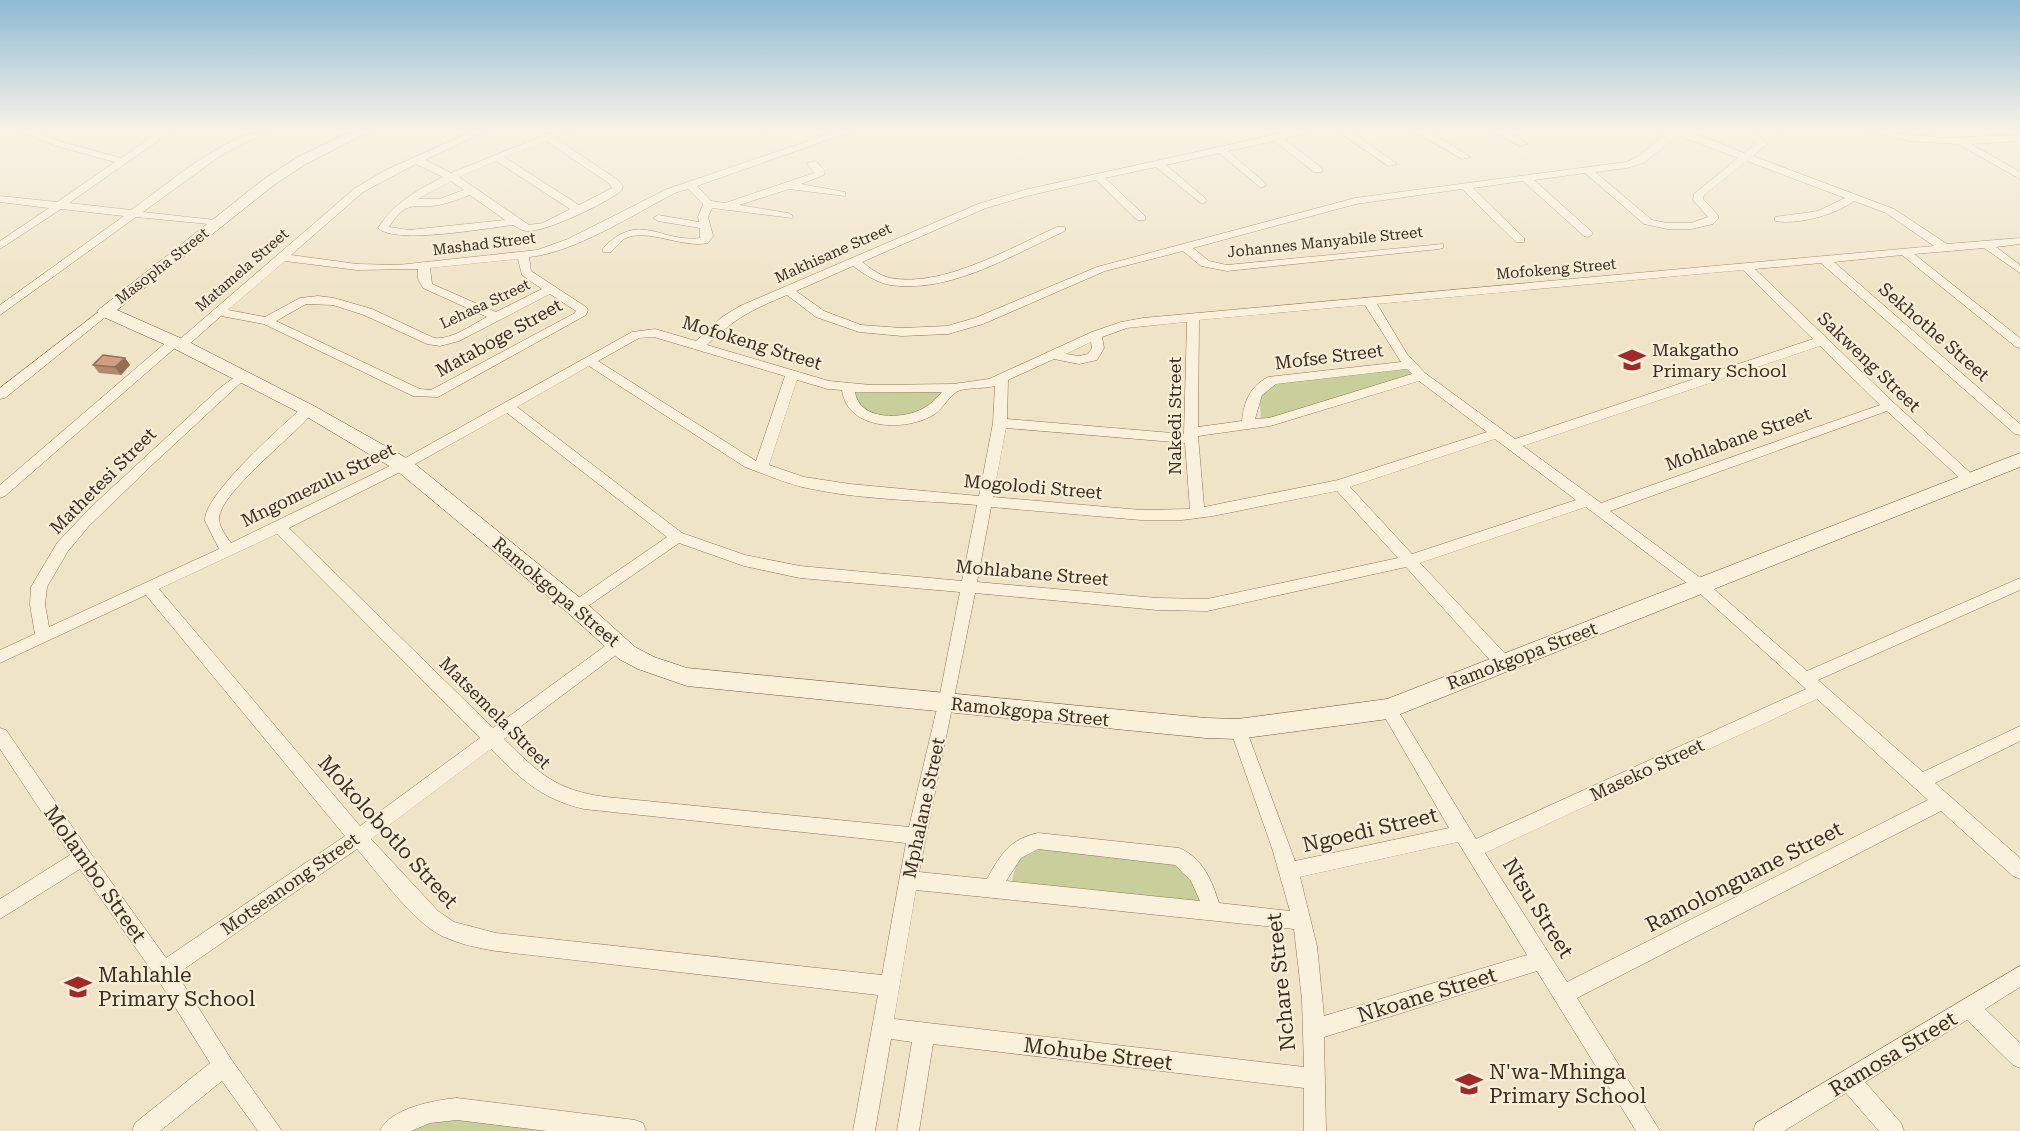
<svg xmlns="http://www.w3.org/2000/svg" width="2020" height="1131" font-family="'Roboto Serif',serif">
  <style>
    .green { fill: #c9cf9b }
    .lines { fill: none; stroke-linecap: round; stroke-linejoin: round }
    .street-casing { stroke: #8d765c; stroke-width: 1 }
    .secondary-casing { stroke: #6f573f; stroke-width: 1 }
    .street { fill: #faf1dc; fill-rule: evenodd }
    .secondary { fill: #faf1dc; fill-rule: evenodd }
    .wall { fill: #b2896c }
    .shaded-wall { fill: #916f58 }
    .building { fill: #cf9f7d; stroke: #916f58; stroke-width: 1.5 }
    .labels { text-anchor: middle; stroke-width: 4.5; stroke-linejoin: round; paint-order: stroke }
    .far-street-label { font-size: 15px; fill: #3d2e20; stroke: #f7eed8 }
    .street-label { font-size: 18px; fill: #3d2e20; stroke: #f7eed8 }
    .poi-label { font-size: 18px; fill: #3d2e20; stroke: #f7eed8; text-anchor: start }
    .near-street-label { font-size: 21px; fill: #3d2e20; stroke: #f7eed8 }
    .near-poi-label { font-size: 21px; fill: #3d2e20; stroke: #f7eed8; text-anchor: start }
  </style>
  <rect width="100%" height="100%" fill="#f0e4c8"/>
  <!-- green -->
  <path class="green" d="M1395 369H1409L1414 372 1411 377 1261 422 1260 398 1270 386 1284 380Z
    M943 392C939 397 935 403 931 407 920 416 878 418 866 412 858 408 856 401 853 393Z
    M1039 843 1181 861 1206 907 1011 884 1018 857Z
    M447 1116 579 1131H411Z"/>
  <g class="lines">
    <defs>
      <path id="street" d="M20 131H34L62 142 121 158 160 131H172L69 203 131 210C164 187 228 131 268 131L220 156 143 212 215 220 219 221V225L136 217 0 315V305L124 216 61 209 0 249V241L49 208 0 202V196L57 202 115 162 56 146Z
        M473 131H486L425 160 451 173 540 137 537 134 539 132 548 134 572 131 555 138 618 180 623 186 622 190C609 202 544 233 527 231 522 231 517 227 513 225 487 228 395 245 378 228 394 203 417 190 443 177L416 164 363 192 291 255 357 264 398 265 537 250 568 239 667 189 838 131H853L697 186 711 201 725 203 814 173 807 163 816 161 825 171 824 175 801 184 845 192V196L789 189 739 205 788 213 793 216 792 218 712 208 708 217 713 236 708 243C683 249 646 227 624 239 620 242 615 248 611 252H603V248C640 210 660 243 700 238V228L658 221 653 218 658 215 699 222 698 217 703 204 688 189 675 193C634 214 574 253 529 257L531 271 586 307 588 310 586 315 438 397 413 396 264 324 221 316 185 348 176 347 5 496 0 498V485L170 339 179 340 355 188 386 170ZM546 141 610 184 612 188 579 205 504 157ZM496 161 570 209 543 223 529 225 459 177ZM451 181 464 190 439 199H418ZM470 195 505 220 409 230 389 227C409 196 415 211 443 204 452 202 461 198 470 195ZM518 259 522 275 542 289 496 312 432 284 430 268ZM285 261 357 270 418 269V279L423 288 487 317C471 325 452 340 434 338L372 309 334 298 318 296 300 298 265 317 228 310ZM550 294 576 311 575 313 431 390 420 389 276 321 306 304 333 305 364 315 427 344 440 346 459 341Z
        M1291 131H1310L1284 139 1322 168V172H1314L1274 141 1228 151 1265 183 1266 185 1261 188 1219 153 1166 165 1206 199 1207 201 1202 204 1156 167 1105 178 1145 216V220H1137L1096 180 1027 196 986 208 862 262C870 268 880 276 890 278 943 288 1010 248 1057 227H1065V231C1012 255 950 294 890 285 876 282 864 274 853 266L796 291 824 311 861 325 902 328 947 326 975 318 1097 267 1355 198 1626 162C1644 156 1661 135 1671 131 1685 126 1730 148 1744 153L1756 144 1742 131H1753L1767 144 1753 156 1894 209 1947 244 2020 238V244L1996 247 2020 265V273L1984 248 1914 254 2020 338V348L2016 347 1902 255 1834 262 2020 424V435L2015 434 1821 263 1755 269 1894 403 1975 477 1977 480 1975 483H1965L1887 411 1610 511 1706 582 1807 671 2020 578V590L1818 680 1923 772 2020 726V741L1935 783 2020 858V879L2013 876 1941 811 1577 998 1660 1131H1636L1537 971 1324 1037 1326 1131H1304V1088L933 1044 919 1131H897L912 1042 891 1039 875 1131H853L878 995 496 951C478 948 459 944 442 936 413 922 379 874 357 849L177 974 231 1059 282 1131H258L222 1081 160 1131H132L135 1123 210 1063 157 978 80 869 0 919V899L70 855 0 749V728L6 730 89 851 166 958 345 836 146 595 0 663V650L35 634 30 605 31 587 57 543 90 508 221 387 242 372 248 376 152 465 89 526 68 551 47 587 45 605 49 627 219 549 205 521C203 495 282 426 303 407L308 406 315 410C297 434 221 491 219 518 219 527 226 536 231 543L398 462 632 332 655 329 696 341 722 317 740 306 978 204 1024 190ZM1679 136 1738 158 1694 194 1693 200 1708 217 1691 223H1667L1652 220 1595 172 1627 168 1643 163ZM1747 161 1845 198 1818 211 1775 217V221C1798 225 1835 215 1854 201L1886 213 1934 246 1143 318 1121 322 1092 332 989 379 953 384 871 385 829 381 707 345C735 318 751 310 787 295L816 317 859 332 902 336 948 334 983 324 1105 271 1183 251 1201 266 1227 271 1439 249 1443 248V244L1227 265 1209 261 1193 248 1356 204 1462 189 1516 242H1524V238L1473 188 1523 181 1584 236 1588 237 1593 234 1592 232 1534 180 1585 173 1644 224 1667 229H1691L1713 224 1718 219V215L1703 199 1704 195ZM1743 270 1813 339 1515 439 1425 373 1407 354 1377 304ZM1365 305 1401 362 1268 377C1250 387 1244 401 1242 421L1198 427 1199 320ZM1187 322 1184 434 1007 419 1008 380 1054 359 1079 364 1097 360 1104 348 1102 337 1127 328ZM654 337 785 376 756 461 598 361 639 338ZM1091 342 1092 348 1088 354 1079 356 1066 354ZM1820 346 1880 405 1601 503 1523 446ZM589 366 745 467C764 474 783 482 802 487 858 500 919 500 977 505L962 581 800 566 745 555 682 533 517 407ZM1407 369 1412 374 1269 418 1255 419 1262 395 1276 384ZM797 380 828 389 842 390C847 431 907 432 935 414 943 408 950 395 958 391 969 387 984 389 995 386L993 423 979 496 850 484 804 477 769 465ZM1419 381 1487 432 1338 480 1204 507 1198 436 1270 426ZM855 392H942C937 398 931 404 924 408 903 420 859 421 855 392ZM507 413 667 537 571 603 568 607 571 611H581L679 543 744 566 800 578 960 592 938 704 909 827 606 797C555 790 540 774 504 739L624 649 626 645 624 641 618 639 612 641 493 728 289 528 408 468ZM1006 428 1185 443 1190 509 1141 510 993 497ZM1495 439 1576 500 1412 554 1350 487ZM1337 491 1398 558 1207 599 1157 598 977 582 991 507 1141 520H1182L1213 516ZM1586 507 1696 590 1806 689 1476 839 1394 704 1388 702 1382 704 1380 709 1449 828 1295 861 1246 729 1244 724 1238 722 1232 724 1230 729 1272 848 1290 911 1219 903C1212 881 1203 858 1179 848L1038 833C1010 839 1000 855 987 879L919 872 975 593 1157 610 1207 611 1406 567 1498 669 1504 670 1510 669 1512 664 1510 659 1420 563ZM277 534 480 738 360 826 159 589ZM1817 699 1928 800 1567 982 1485 853ZM491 749C521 779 541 799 584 809L906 843 882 975 496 933 454 922 438 911 371 839ZM1458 842 1527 955 1324 1016 1317 946 1300 877ZM1038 849 1175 865 1191 881 1200 901 1006 881 1021 858ZM916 890 1294 929 1302 999 1304 1067 894 1019Z
        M1338 131H1350L1397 164 1388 166Z
        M1414 131H1427L1471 157 1462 159Z
        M1493 131H1506L1528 144 1520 146Z
        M1867 131 1946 138 2020 135V141L1971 144 2020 172V179L1958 144 1909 141Z
        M105 307 109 308V314L5 398 0 399V388Z
        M2020 966V987L1985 1009 2020 1043V1068L2013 1065 1967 1020 1865 1082 1901 1123 1904 1131H1879L1846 1093 1784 1131H1753L1756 1123Z
        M457 1098 635 1120 643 1123 646 1131H547L457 1120 430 1123 411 1131H380C390 1108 435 1100 457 1098Z"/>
      <path id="secondary" d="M352 131H370L306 164 274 185 117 310 187 341 314 406 410 460 584 601 635 647 654 657 687 668 1206 718 1238 719 1387 699 2020 453V467L1388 719 1238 739 1206 738 687 686 638 669 619 659 568 613 396 470 302 414 175 349 99 315 97 311 264 179 296 158Z"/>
    </defs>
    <!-- street casing -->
    <use href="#street" class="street-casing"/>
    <!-- secondary casing -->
    <use href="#secondary" class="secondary-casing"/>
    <!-- street -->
    <use href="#street" class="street"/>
    <!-- secondary -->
    <use href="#secondary" class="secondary"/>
  </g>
  <!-- wall -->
  <path class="wall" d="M125 358 130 365 121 375 99 373 93 365Z"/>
  <!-- shaded-wall -->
  <path class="shaded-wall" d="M125 358 130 365 121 375 115 367Z"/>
  <!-- building -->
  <path class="building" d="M103 355 125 358 115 367 93 365Z"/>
  <!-- sky -->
  <linearGradient id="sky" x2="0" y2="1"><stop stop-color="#8fbad6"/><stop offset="0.45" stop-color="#f8f3e6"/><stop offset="1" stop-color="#f8f3e6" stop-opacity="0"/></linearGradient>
  <rect width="2020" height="290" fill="url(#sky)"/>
  <!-- icons -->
  <defs>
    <symbol id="school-bare" viewBox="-9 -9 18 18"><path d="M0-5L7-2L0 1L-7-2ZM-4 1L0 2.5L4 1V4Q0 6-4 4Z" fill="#9e2a2b" stroke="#f7eed8" stroke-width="2.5" paint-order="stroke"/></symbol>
  </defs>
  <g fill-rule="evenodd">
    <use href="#school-bare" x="1613" y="341" width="38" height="38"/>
    <use href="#school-bare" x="59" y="968" width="38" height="38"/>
    <use href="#school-bare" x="1450" y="1065" width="38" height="38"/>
  </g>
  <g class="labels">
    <!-- far-street labels -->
    <g class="far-street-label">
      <text transform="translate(1325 242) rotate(-6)" y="5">Johannes Manyabile Street</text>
      <text transform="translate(484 244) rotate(-7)" y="5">Mashad Street</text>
      <text transform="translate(833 253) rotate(-24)" y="5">Makhisane Street</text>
      <text transform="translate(162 266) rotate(-38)" y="5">Masopha Street</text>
      <text transform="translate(1556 269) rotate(-5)" y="5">Mofokeng Street</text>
      <text transform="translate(242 270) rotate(-41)" y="5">Matamela Street</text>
      <text transform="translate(485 304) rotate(-25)" y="5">Lehasa Street</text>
    </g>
    <!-- street labels -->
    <g class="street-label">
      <text transform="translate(1934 332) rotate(41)" y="6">Sekhothe Street</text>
      <text transform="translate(499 338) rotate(-29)" y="6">Mataboge Street</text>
      <text transform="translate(752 343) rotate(17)" y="6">Mofokeng Street</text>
      <text transform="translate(1329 357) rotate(-7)" y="6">Mofse Street</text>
      <text transform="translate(1869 362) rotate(44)" y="6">Sakweng Street</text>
      <text transform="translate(1175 416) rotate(-90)" y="6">Nakedi Street</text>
      <text transform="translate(1738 439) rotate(-20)" y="6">Mohlabane Street</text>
      <text transform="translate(103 481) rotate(-45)" y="6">Mathetesi Street</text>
      <text transform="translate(318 485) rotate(-26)" y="6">Mngomezulu Street</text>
      <text transform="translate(1033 487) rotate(5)" y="6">Mogolodi Street</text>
      <text transform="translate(1032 573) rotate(5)" y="6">Mohlabane Street</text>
      <text transform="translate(556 592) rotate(40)" y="6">Ramokgopa Street</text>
      <text transform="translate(1522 656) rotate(-21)" y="6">Ramokgopa Street</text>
      <text transform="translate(1030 712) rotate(6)" y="6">Ramokgopa Street</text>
      <text transform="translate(495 713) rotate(45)" y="6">Matsemela Street</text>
      <text transform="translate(1647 770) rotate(-25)" y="6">Maseko Street</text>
      <text transform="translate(924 808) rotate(-78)" y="6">Mphalane Street</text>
      <text transform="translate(290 884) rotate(-35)" y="6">Motseanong Street</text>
    </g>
    <!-- poi labels -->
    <g class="poi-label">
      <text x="1652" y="356">Makgatho<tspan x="1652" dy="21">Primary School</tspan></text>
    </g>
    <!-- near-street labels -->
    <g class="near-street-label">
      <text transform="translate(1370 830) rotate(-13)" y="7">Ngoedi Street</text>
      <text transform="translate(388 832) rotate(48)" y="7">Mokolobotlo Street</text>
      <text transform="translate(95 874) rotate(55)" y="7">Molambo Street</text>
      <text transform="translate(1744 877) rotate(-27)" y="7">Ramolonguane Street</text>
      <text transform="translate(1538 908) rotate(58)" y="7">Ntsu Street</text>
      <text transform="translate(1281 982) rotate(-96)" y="7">Nchare Street</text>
      <text transform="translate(1427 995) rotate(-17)" y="7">Nkoane Street</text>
      <text transform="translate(1098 1054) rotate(7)" y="7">Mohube Street</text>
      <text transform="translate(1893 1054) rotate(-31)" y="7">Ramosa Street</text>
    </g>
    <!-- near-poi labels -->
    <g class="near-poi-label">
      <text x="98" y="982">Mahlahle<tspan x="98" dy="24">Primary School</tspan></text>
      <text x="1489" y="1079">N'wa-Mhinga<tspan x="1489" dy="24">Primary School</tspan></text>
    </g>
  </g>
</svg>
